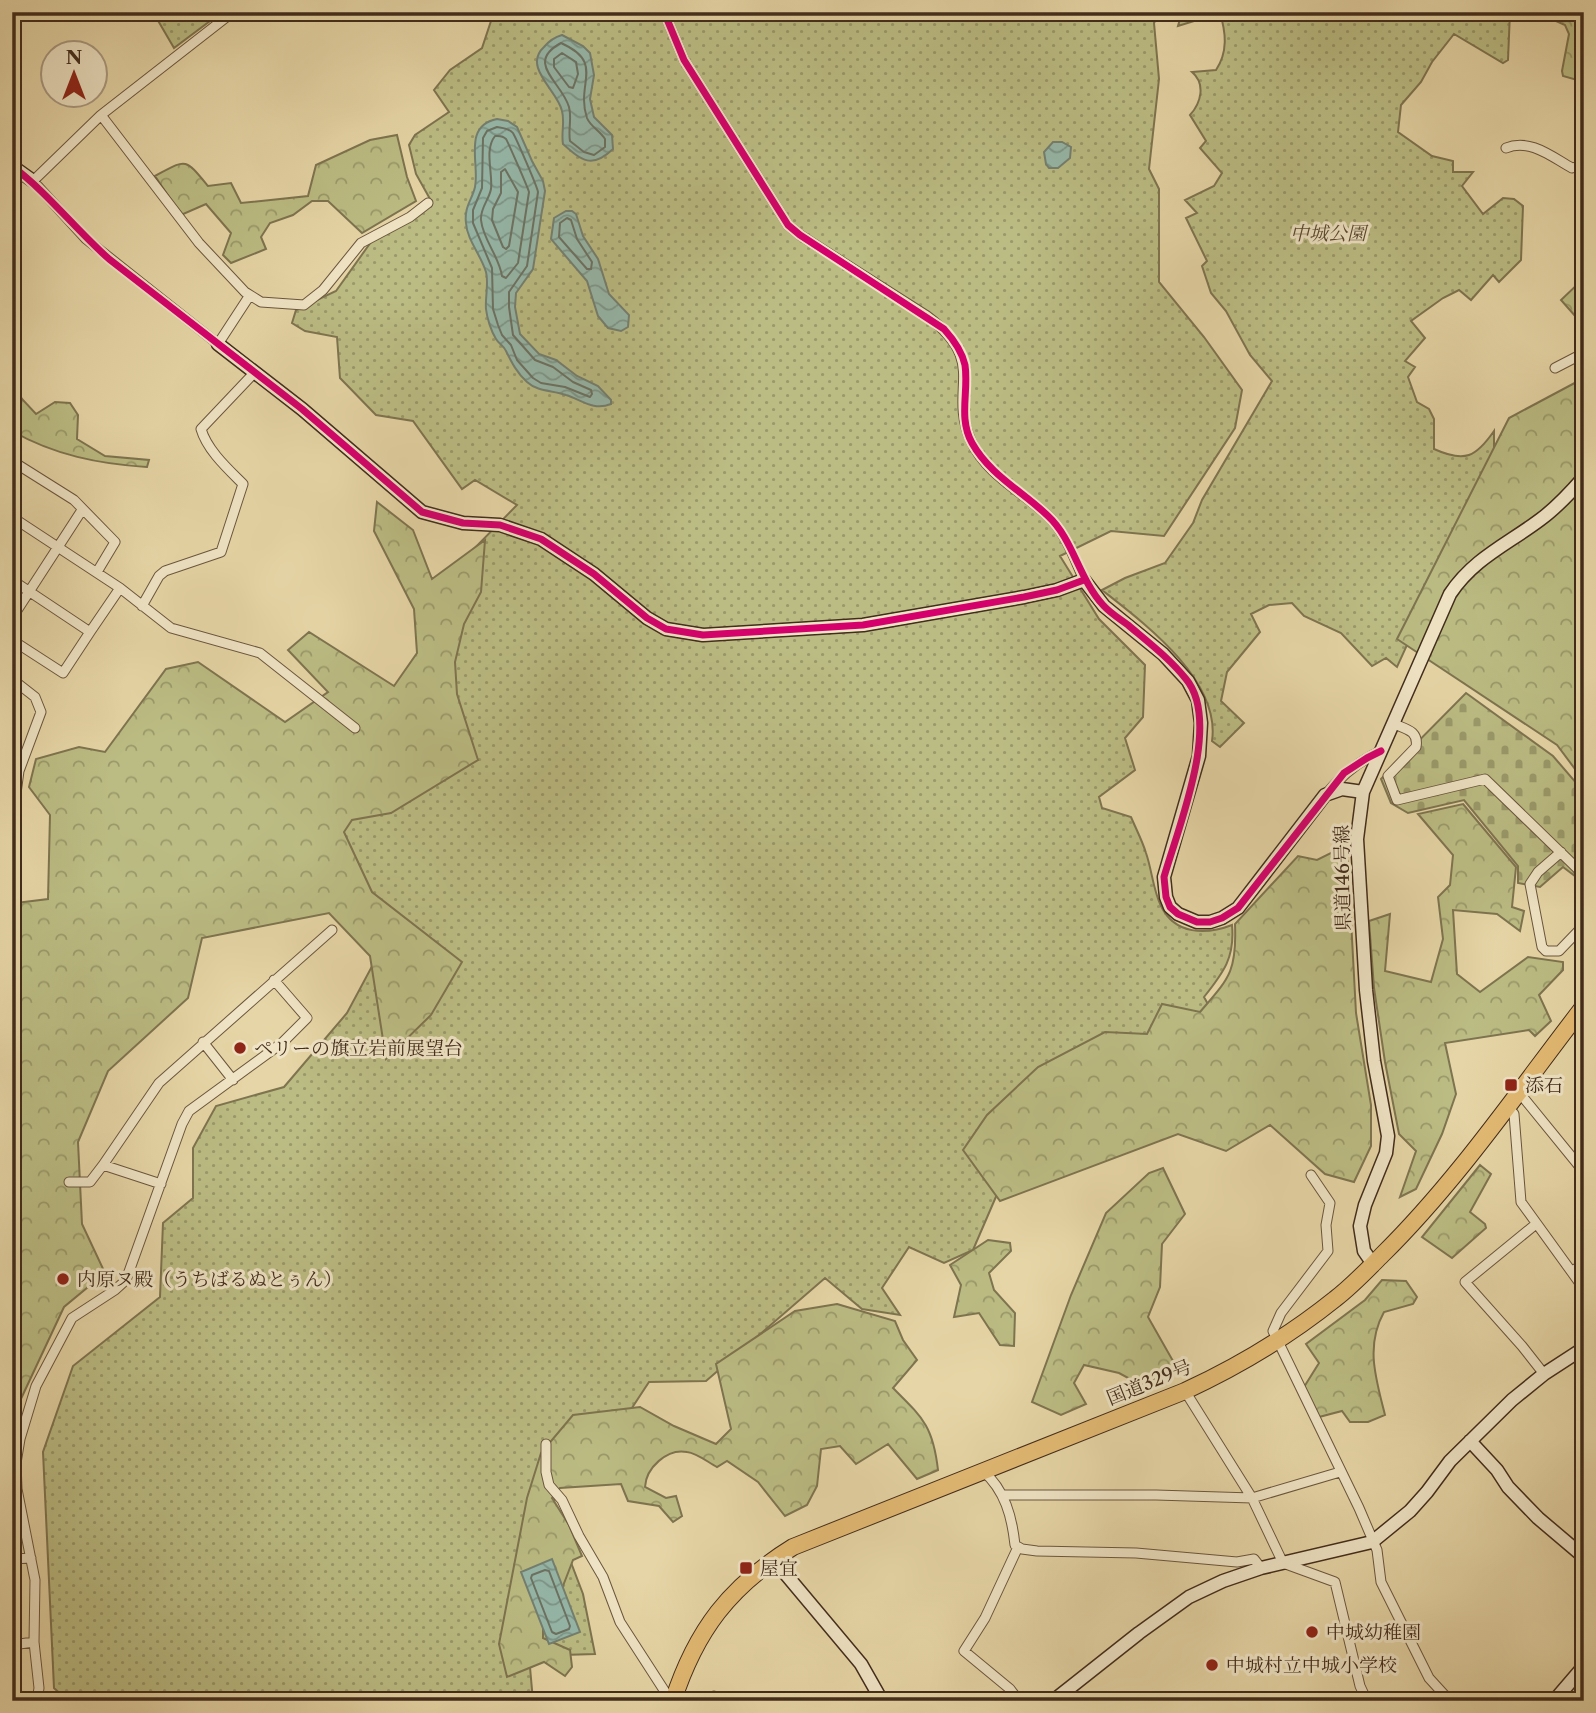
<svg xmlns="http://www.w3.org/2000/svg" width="1596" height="1713" font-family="'Libre Caslon Text','Noto Serif JP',serif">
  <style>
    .green { fill: url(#green-dots); stroke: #7e7450; stroke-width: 2 }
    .forest { fill: url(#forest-crowns); stroke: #7e7450; stroke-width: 2 }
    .cemetery { fill: url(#cemetery-stones); stroke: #7e7450; stroke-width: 2 }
    .water { fill: url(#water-waves); stroke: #748071; stroke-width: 2 }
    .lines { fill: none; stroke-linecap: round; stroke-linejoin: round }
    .shore { stroke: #6c7263; stroke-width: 2 }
    .street-casing { stroke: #6b563e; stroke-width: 11 }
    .secondary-casing { stroke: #422c1c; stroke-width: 15 }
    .highway-casing { stroke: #422c1c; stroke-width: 18 }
    .street { stroke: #efe4c5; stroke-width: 9 }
    .secondary { stroke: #efe4c5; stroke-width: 12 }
    .highway { stroke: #e3ba73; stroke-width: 16 }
    .cycleway-casing { stroke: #efe4c5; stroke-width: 11 }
    .cycleway { stroke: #d6006c; stroke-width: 7 }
    .poi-dot { fill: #8f2418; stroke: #efe4c5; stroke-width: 2.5 }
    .labels { text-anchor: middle; stroke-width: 6; stroke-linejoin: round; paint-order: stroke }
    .park-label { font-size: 19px; font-style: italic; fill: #5a4931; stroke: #efe4c5 }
    .street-label { font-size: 19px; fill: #422c1c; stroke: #efe4c5 }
    .poi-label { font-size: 19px; fill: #422c1c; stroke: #efe4c5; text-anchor: start }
  </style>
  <defs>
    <pattern id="green-dots" width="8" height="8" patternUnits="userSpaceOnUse" patternTransform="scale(1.75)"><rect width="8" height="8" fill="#bbbc83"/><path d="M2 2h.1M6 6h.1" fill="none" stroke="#9a996a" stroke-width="1.8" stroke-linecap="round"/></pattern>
    <pattern id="forest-crowns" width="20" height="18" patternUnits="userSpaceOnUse" patternTransform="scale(1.75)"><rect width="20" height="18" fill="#bbbc83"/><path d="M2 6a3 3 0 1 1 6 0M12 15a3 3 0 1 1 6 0" fill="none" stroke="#9a996a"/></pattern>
    <pattern id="cemetery-stones" width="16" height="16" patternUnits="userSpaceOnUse" patternTransform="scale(1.75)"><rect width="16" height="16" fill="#bbbc83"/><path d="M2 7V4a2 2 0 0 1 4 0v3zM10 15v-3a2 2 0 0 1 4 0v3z" fill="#9a996a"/></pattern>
    <pattern id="water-waves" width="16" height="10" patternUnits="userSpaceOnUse" patternTransform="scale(1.75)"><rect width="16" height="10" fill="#96b8aa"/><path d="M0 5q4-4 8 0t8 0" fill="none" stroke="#7c968a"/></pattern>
  </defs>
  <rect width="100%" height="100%" fill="#e6d5a6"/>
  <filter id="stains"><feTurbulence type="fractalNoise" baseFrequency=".00286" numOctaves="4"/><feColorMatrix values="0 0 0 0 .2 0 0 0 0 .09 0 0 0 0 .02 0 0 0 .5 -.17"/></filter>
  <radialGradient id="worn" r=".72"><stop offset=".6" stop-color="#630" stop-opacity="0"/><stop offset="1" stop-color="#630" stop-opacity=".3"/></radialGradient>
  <!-- green -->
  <path class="green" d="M153 12H222L174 48Z
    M494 12H655L657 19 674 12H1160L1154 23 1159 79 1149 169 1159 189V282L1204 337 1242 390 1235 428 1164 536 1111 531 1060 556 1099 619 1145 665 1143 717 1125 738 1135 770 1099 797 1102 808 1131 817C1136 829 1142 840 1146 853 1152 870 1153 890 1161 906 1175 935 1206 935 1232 925 1235 957 1224 972 1204 997L1219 1024 998 1192 973 1250 944 1263 909 1247 882 1288 900 1315 862 1309 825 1278 706 1381 649 1382 626 1417 555 1452 554 1518 583 1594 595 1654 529 1656 533 1701H68L54 1688 43 1452 73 1366 160 1297 163 1223 193 1198V1148L216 1106 284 1087 347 1013 377 957 336 818 372 806 457 566 517 505 475 480 462 489 413 421 376 415 340 378 337 337 305 331 292 323 296 310 336 291 376 235 430 199 416 174 409 145 415 135 449 112 434 90 450 70 482 48Z
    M1182 12H1510L1508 60 1503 63 1454 34 1432 62 1421 82 1401 105 1398 132 1432 156 1453 161V172H1473L1462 186 1483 214 1503 198 1514 199 1523 206 1521 260 1499 282 1493 275 1471 300 1459 290 1443 298 1411 321 1425 338 1405 361 1415 367 1408 377 1417 402 1429 409 1434 419V449C1465 463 1476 457 1494 431V454L1397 667 1386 658 1372 666 1341 633 1304 616 1292 603 1269 605 1251 614 1260 632 1227 672 1221 701 1244 723 1220 747 1212 741C1221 680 1144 623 1102 590L1125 578 1165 563 1193 523 1202 500 1272 381 1250 355 1226 311 1211 293 1202 266 1207 261 1186 218 1197 213 1185 200 1214 186 1222 173 1200 148 1206 141 1190 115C1201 103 1206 84 1192 72L1216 70C1228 52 1226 33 1220 13L1178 26Z"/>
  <!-- forest -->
  <path class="forest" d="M1536 12H1584V82L1563 76 1562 71 1569 34 1565 25Z
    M397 135 407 177 416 201 362 233 328 201H312L293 215 270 223 261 237 266 249 231 263 223 255 231 233 206 204 181 215 155 176C187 159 184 157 208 186L231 183 241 203 308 196 316 165 370 140Z
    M1584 278V326L1561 300Z
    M1584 378V781L1557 745 1397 639 1509 418Z
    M13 384 22 399 36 414 55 402 70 403 78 415 77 439 105 456 149 460 147 467C99 464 54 455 12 431Z
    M377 502 413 530 432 579 485 540 481 592 464 624 455 662 457 694 478 760 391 813 352 820 344 832 372 892 462 962 431 1015 386 1059 370 956 329 913 202 938 188 998 108 1071 78 1142 82 1224 105 1273 64 1307 12 1418V899L16 903 48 899 50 815 29 787 36 759 79 747 105 752 166 669 198 662 285 722 328 692 288 650 309 632 394 686 417 653 414 609 374 531Z
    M1463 804 1516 867 1512 907 1524 911 1520 931 1497 914 1453 910 1457 974 1480 992 1528 957 1563 962V970L1539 995 1551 1021 1535 1036 1529 1030 1445 1043 1456 1094 1442 1134 1416 1189 1400 1197 1416 1151 1399 1134 1385 1062 1374 988 1369 921 1390 914 1385 971 1431 982 1443 939 1438 897 1450 885 1453 855 1418 814Z
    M1347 845 1356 1013 1371 1105V1146L1354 1182 1325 1174 1270 1125 1226 1151 1178 1134 1000 1201 963 1150 987 1115 1038 1067 1105 1032 1147 1034 1162 1004 1200 1012C1229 978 1237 972 1235 924L1298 856 1317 860Z
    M1480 1165 1491 1174 1470 1212 1485 1224 1486 1228 1452 1258 1422 1237Z
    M1163 1168 1185 1214 1162 1244 1160 1287 1148 1317 1177 1368 1141 1385 1119 1373 1084 1365 1074 1383 1086 1404 1061 1415 1032 1402 1071 1295 1106 1213 1149 1173Z
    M988 1240 1010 1243 1011 1251 989 1273 994 1290 1015 1313 1014 1346 1000 1345 979 1313 954 1317 961 1285 950 1265Z
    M1382 1280 1406 1281 1417 1297 1413 1304 1384 1312C1365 1346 1376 1379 1385 1415L1368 1422H1350L1342 1411 1319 1417 1304 1387 1319 1363 1306 1344 1365 1300Z
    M837 1304 895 1321 903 1340 917 1360 893 1388C923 1418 933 1426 938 1470L917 1479 888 1444 856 1464 840 1446 821 1449 817 1486 807 1505 785 1516 758 1482 727 1461 717 1467C709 1463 697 1453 687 1452 667 1448 646 1468 645 1487L666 1498 676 1496 682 1516 673 1522 659 1506 628 1501 621 1484 560 1488 552 1498 569 1525 582 1556 573 1560 558 1599 543 1612V1638L570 1650 572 1667 565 1676 544 1662 507 1677 499 1644 527 1498 541 1453 573 1415 640 1407 674 1426 716 1444 731 1429 716 1364 795 1311Z"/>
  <!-- cemetery -->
  <path class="cemetery" d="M1466 693 1553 756 1584 792V883L1563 867 1540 887 1518 883V866L1464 800 1408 813 1391 803 1381 779Z"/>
  <!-- water -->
  <path class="water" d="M562 35 583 46 590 53 594 75 590 99 594 117 612 135 613 149C592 169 582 161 563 144 561 133 565 122 562 111 558 91 522 67 544 47 549 41 555 37 562 35Z
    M497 119 508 121 517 127 532 161 543 181 545 191 533 269 516 293 515 307 520 334 539 354 556 360 577 376 598 386 611 400V404C593 411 582 400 566 395 552 390 538 392 527 382 517 373 512 363 506 351 504 346 499 344 496 339 491 331 487 318 486 309 485 297 489 283 486 272 481 255 467 240 466 223 464 207 472 200 475 187 480 164 462 126 497 119Z
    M1053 142H1062L1071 147 1070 158 1058 168H1049L1046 164 1044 152Z
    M566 211H572L576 214 583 236 598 259 609 294 629 315 628 327 621 331 608 328 598 316 587 281 551 239 554 218Z
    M552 1559 580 1632 549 1644 521 1572Z"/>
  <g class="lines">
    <!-- shore -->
    <path class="shore" d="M561 43C606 63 575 83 587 118 590 126 600 131 605 139V147L594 155 584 152 570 141C568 130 572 118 569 107 562 82 524 63 561 43Z
      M562 53 576 62 578 74 573 88 569 87 554 67V59Z
      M497 127C503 128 509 128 513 133 516 138 537 186 538 192L527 266 509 292V307L513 335 535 360 553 367 573 382 591 390 592 394 590 397 565 387 541 383 533 378 517 360 511 345 502 335 498 325 493 309 492 268 473 223V210L482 188 483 138 487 131Z
      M495 136C499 136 502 135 506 139 508 142 528 188 529 192L518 263 506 278 502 276C499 256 483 240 481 220 480 208 489 200 491 189 493 173 484 150 495 136Z
      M505 169 518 192 509 246 506 249 503 247 492 220 493 209 501 193V172Z
      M567 218 571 220 577 239 592 262 591 269H587L559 237 560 223Z
      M545 1570 549 1571 570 1626 569 1629 556 1634 552 1632 531 1578 532 1575Z"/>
    <defs>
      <path id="street" d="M233 12 101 115 33 181 86 239 218 344 250 295
        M664 12 684 60 788 225 800 235 927 316C990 363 947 388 971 441 986 474 1021 491 1047 515 1065 531 1074 558 1084 580
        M101 115 199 243 245 292 261 302 304 305 323 290 361 243 410 217 428 203
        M1506 148C1530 138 1552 157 1572 168L1584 165
        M1555 368 1584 353
        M12 461 74 500 115 542 97 572
        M12 517 120 588
        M12 580 90 632 120 588 171 628 260 653 355 728
        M142 606 159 576 165 571 221 552 243 484C228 469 207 450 201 429L255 372
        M12 618 82 510
        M12 640 63 673 90 632
        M12 679 35 697 41 712 19 771 12 823
        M1394 724C1406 729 1419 731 1416 747L1388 776 1397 800 1485 779 1584 875
        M1326 794C1342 775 1358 761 1381 751
        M1561 852 1538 872 1530 884 1542 947 1546 951H1559L1584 925
        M203 1042 233 1080
        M1518 1091 1584 1172
        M1507 1105 1514 1114 1521 1202 1584 1289
        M103 1165 159 1083 332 930
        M1311 1175 1330 1203 1326 1225 1328 1251 1281 1313 1273 1331 1359 1508 1377 1550 1381 1582 1429 1678 1450 1701
        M69 1182H90L103 1165 161 1184
        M1536 1224 1465 1282 1522 1346 1544 1374
        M1573 1271 1584 1263
        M1185 1391 1252 1498 1283 1563 1335 1582 1360 1686 1367 1701
        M546 1444V1472L549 1485 562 1500 579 1536 603 1577 620 1622 671 1701
        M983 1471C1005 1490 1012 1517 1015 1545L1022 1549 1037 1551 1136 1553 1237 1562 1254 1559 1261 1568
        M1002 1495H1156L1252 1498 1340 1472
        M1018 1547 985 1618 964 1651 1010 1689 1019 1701
        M12 1559 31 1558
        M12 1645 34 1642
        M714 1696 717 1701
        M37 1701 39 1688 34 1642 35 1580 17 1489 16 1463 20 1439 36 1386 72 1318 115 1290 126 1280 182 1124 189 1111 282 1043 307 1018 274 980"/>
      <path id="secondary" d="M12 166 33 181
        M218 344 302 409 422 512 463 523 500 525 541 539 594 574 647 618 666 629 703 635 863 625 1024 597 1057 590 1084 580 1104 606 1163 654 1188 681 1198 700 1201 723 1199 756 1164 877 1166 897 1170 907 1178 914 1197 922H1210L1222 918 1238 908 1325 795 1342 789 1363 792
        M1373 1264 1364 1251 1360 1226 1365 1205 1386 1153 1388 1136 1374 1061 1366 990 1357 839 1363 792 1450 594C1474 558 1508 544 1541 519 1556 508 1571 492 1584 477
        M1470 1441 1497 1470 1508 1487 1538 1518 1584 1557
        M773 1559 861 1664 882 1701
        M1053 1701 1139 1633 1189 1597 1223 1581 1261 1568 1372 1542 1410 1511 1427 1492 1450 1461 1512 1400 1544 1374 1584 1348
        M1554 1701 1584 1666"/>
      <path id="highway" d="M673 1701C696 1630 730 1586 793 1547L1185 1391C1239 1366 1289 1336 1335 1299 1352 1286 1367 1270 1382 1255 1458 1180 1519 1090 1584 1006"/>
    </defs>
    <!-- street casing -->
    <use href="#street" class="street-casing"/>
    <!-- secondary casing -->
    <use href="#secondary" class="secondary-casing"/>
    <!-- highway casing -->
    <use href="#highway" class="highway-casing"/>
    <!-- street -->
    <use href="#street" class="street"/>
    <!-- secondary -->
    <use href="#secondary" class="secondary"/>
    <!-- highway -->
    <use href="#highway" class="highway"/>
    <defs>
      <path id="cycleway" d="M664 12 684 60 788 225 800 235 944 329C953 339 962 351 965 365 969 391 958 418 972 443 990 475 1022 491 1048 516 1073 539 1079 579 1103 605 1110 613 1120 619 1128 625 1148 642 1169 658 1186 679 1222 722 1178 828 1164 877L1166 897 1170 907 1178 914 1197 922H1210L1222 918 1238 908 1344 773 1367 758 1381 751
        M12 166C48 193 75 229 109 259L302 409 422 512 463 523 500 525 541 539 594 574 647 618 666 629 703 635 863 625 1024 597 1057 590 1084 580"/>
    </defs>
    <!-- cycleway casing -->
    <use href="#cycleway" class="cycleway-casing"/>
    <!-- cycleway -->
    <use href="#cycleway" class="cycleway"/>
  </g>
  <!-- markers -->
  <g class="poi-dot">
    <circle cx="240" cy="1048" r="7"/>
    <rect x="1504" y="1078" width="14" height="14" rx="3.5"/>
    <circle cx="63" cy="1279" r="7"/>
    <rect x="739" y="1561" width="14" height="14" rx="3.5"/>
    <circle cx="1312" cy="1632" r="7"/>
    <circle cx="1212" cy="1665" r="7"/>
  </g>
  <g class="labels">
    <!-- park labels -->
    <g class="park-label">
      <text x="1328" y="240">中城公園</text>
    </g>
    <!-- street labels -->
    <g class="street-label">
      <text transform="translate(1342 878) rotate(-91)" y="7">県道146号線</text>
      <text transform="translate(1149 1382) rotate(-22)" y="7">国道329号</text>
    </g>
    <!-- poi labels -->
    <g class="poi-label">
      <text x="254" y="1055">ペリーの旗立岩前展望台</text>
      <text x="1525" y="1092">添石</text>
      <text x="77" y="1286">内原ヌ殿（うちばるぬとぅん）</text>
      <text x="760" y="1575">屋宜</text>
      <text x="1326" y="1639">中城幼稚園</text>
      <text x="1226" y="1672">中城村立中城小学校</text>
    </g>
  </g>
  <!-- margin -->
  <rect width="1596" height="1713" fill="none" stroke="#e6d5a6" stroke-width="42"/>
  <rect x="14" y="14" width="1568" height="1685" fill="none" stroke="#422c1c" stroke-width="3.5"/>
  <rect x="21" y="21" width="1554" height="1671" fill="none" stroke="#422c1c" stroke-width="2"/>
  <!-- north arrow -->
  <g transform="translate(74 74)"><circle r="33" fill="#efe4c5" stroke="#aa9a81" stroke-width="2"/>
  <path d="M0-5L12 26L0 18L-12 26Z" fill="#8f2418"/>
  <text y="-10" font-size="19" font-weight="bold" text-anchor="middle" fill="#422c1c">N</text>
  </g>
  <rect width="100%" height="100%" filter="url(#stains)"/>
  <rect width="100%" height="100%" fill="url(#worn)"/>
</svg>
